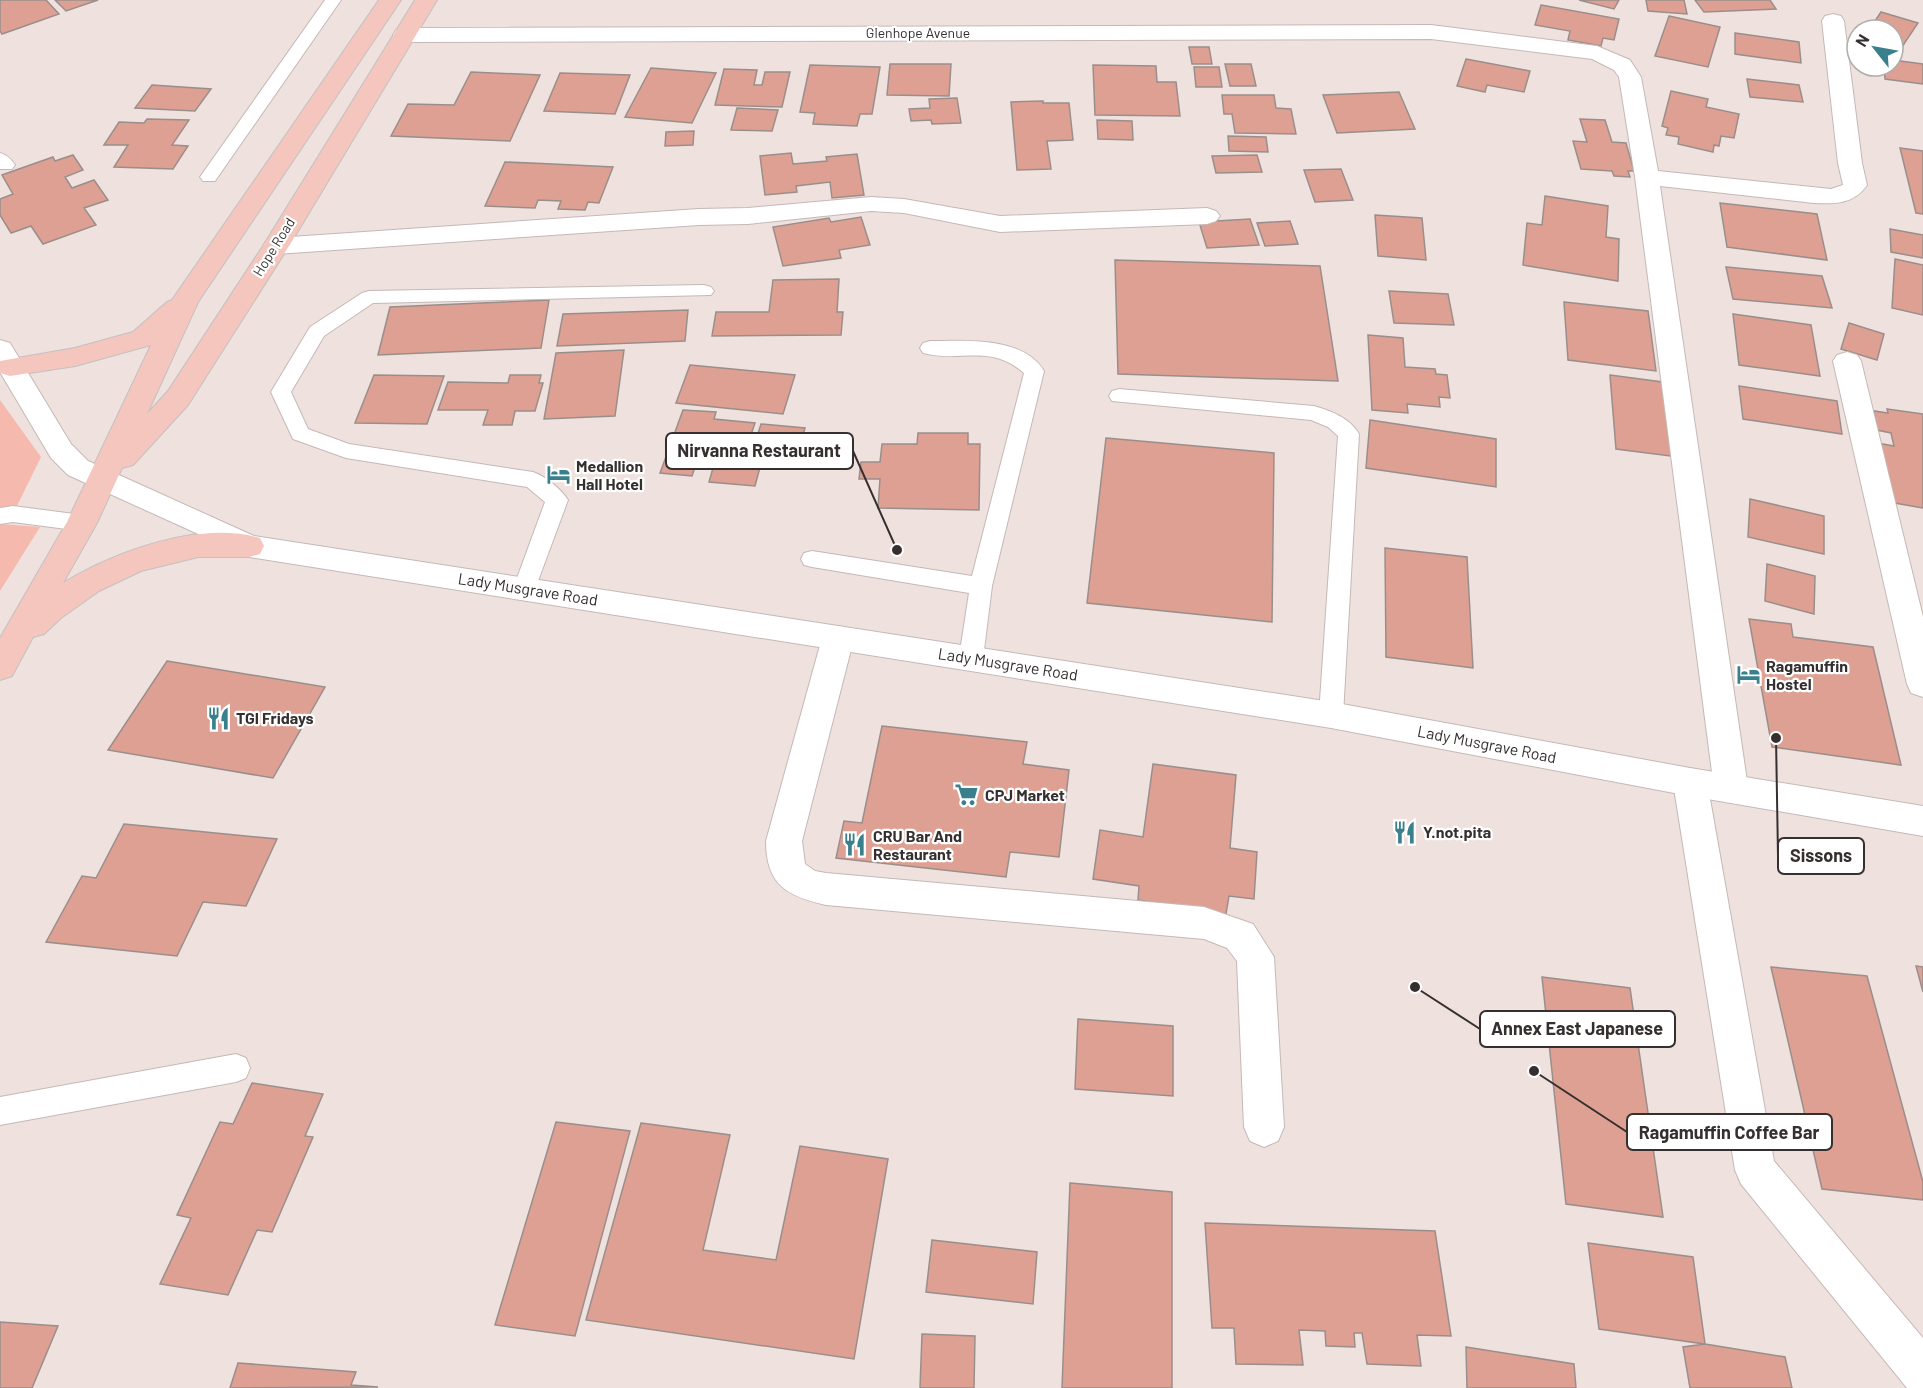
<svg xmlns="http://www.w3.org/2000/svg" width="1923" height="1388" font-family="Barlow,sans-serif">
  <style>
    .green { fill: #f6b9ae }
    .building { fill: #dfa094; stroke: #9a8e8b; stroke-width: 1.5 }
    .lines { fill: none; stroke-linecap: round; stroke-linejoin: round }
    .lane-casing { stroke: #c5b8b6; stroke-width: 2 }
    .street-casing { stroke: #c5b8b6; stroke-width: 2 }
    .secondary-casing { stroke: #c5b8b6; stroke-width: 2 }
    .primary-casing { stroke: #c2c1c1; stroke-width: 2 }
    .lane { fill: #fff; fill-rule: evenodd }
    .street { fill: #fff; fill-rule: evenodd }
    .secondary { fill: #fff; fill-rule: evenodd }
    .primary { fill: #f5c6be; fill-rule: evenodd }
    .labels { text-anchor: middle; stroke-width: 4.5; stroke-linejoin: round; paint-order: stroke }
    .far-street-label { font-size: 14px; fill: #35302f; stroke: #fff }
    .poi-label { font-size: 16px; font-weight: bold; fill: #35302f; stroke: #fff; text-anchor: start }
    .street-label { font-size: 16px; fill: #35302f; stroke: #fff }
    .leader { fill: none; stroke: #35302f; stroke-width: 2 }
    .callout-dot { fill: #35302f; stroke: #fff; stroke-width: 2 }
    .callout { fill: #fff; stroke: #35302f; stroke-width: 2 }
    .callout-label { font-size: 18px; text-anchor: middle; font-weight: bold; fill: #35302f }
  </style>
  <rect width="100%" height="100%" fill="#eee1de"/>
  <!-- green -->
  <path class="green" d="M0 400 41 457 11 518 0 516Z
    M0 524 40 527 0 591Z"/>
  <!-- building -->
  <path class="building" d="M0 0H46L59 14 2 34 0 31Z
    M55 0H98L66 11Z
    M1579 0H1619L1614 9Z
    M1646 0H1684L1687 14 1648 11Z
    M1695 0H1770L1776 9 1704 12Z
    M1541 5 1619 19 1614 40 1603 38 1601 46 1568 40 1570 31 1535 25Z
    M1881 12 1918 23 1900 50 1893 48V30H1869Z
    M1669 16 1720 27 1708 67 1655 56Z
    M1735 33 1799 42 1801 63 1735 54Z
    M1189 47H1209L1212 64H1192Z
    M1466 59 1530 71 1524 92 1487 85 1485 92 1457 86Z
    M1893 60 1923 64V84L1885 79 1884 66H1893Z
    M890 64H951L949 96 887 95Z
    M1225 64H1251L1256 86H1230Z
    M810 65 880 67 872 114H860L857 126 813 124 815 113 800 112Z
    M1093 65 1156 66 1157 82H1176L1180 116 1095 115Z
    M1194 67H1219L1222 87H1196Z
    M651 68 716 73 692 123 625 117Z
    M724 69 757 70 754 85H762L765 72H790L782 107 715 105Z
    M471 72 540 75 510 141 391 136 408 104 454 105Z
    M560 73 630 75 615 114 544 111Z
    M1747 79 1799 85 1803 102 1750 97Z
    M152 85 211 89 195 111 135 108Z
    M1671 91 1708 99 1706 107 1739 114 1734 138 1721 136 1719 146 1714 145 1713 152 1678 144 1679 137 1666 135 1668 128 1662 126Z
    M1399 92 1415 129 1337 133 1323 95Z
    M1222 95H1274L1276 108 1291 109 1296 134 1235 133 1232 114H1224Z
    M957 98 961 123 932 124 931 120 911 121 909 109 930 108 929 99Z
    M1043 101V103H1069L1073 140 1047 141 1051 169 1017 170 1011 102Z
    M737 108 778 110 772 131 731 130Z
    M147 119 189 120 172 145 188 146 173 169 114 167 128 145H104L119 122 144 123Z
    M1580 119 1605 120 1612 142 1626 143 1634 171H1628L1630 177 1614 176 1612 171 1581 169 1573 141 1587 142Z
    M1097 120 1132 121 1133 140 1098 139Z
    M694 131 693 145 665 146 666 132Z
    M1228 136 1266 137 1268 152 1229 151Z
    M1900 148 1923 151V214L1916 213Z
    M791 153 793 164 827 161 826 157 857 154 864 195 832 198 830 182 796 186 797 192 765 195 760 156Z
    M73 155 83 170 65 177 72 188 94 180 108 200 84 208 96 225 43 244 31 226 11 233 0 215V199L13 194 2 175 53 157 55 161Z
    M1257 155 1262 172 1216 173 1212 156Z
    M505 162 553 164 613 167 599 203 588 202 585 210 558 209 561 201 538 200 535 208 485 206Z
    M1341 169 1353 200 1315 202 1304 170Z
    M1545 196 1608 206 1606 237 1619 239 1618 281 1523 265 1527 223 1542 225Z
    M1720 203 1817 214 1827 260 1727 247Z
    M1375 215 1422 218 1426 260 1378 256Z
    M861 217 870 245 839 250 841 258 783 266 773 227 829 218 831 222Z
    M1250 219 1259 245 1207 248 1199 222Z
    M1290 221 1298 244 1265 246 1257 223Z
    M1890 229 1923 235V258L1891 252Z
    M1895 259 1923 265V315L1892 308Z
    M1115 260 1320 266 1338 381 1118 374Z
    M1726 267 1822 276 1832 308 1733 299Z
    M839 279 837 312H843L841 335 712 336 716 312H769L773 280Z
    M1389 291 1448 294 1454 325 1394 323Z
    M549 300 541 348 378 355 390 307Z
    M1564 302 1648 311 1656 371 1568 360Z
    M688 310 685 341 557 346 563 314Z
    M1733 314 1811 325 1820 376 1739 365Z
    M1849 323 1884 334 1877 360 1841 349Z
    M1368 335 1403 338 1405 367 1435 369 1436 374 1447 375 1450 398 1439 397 1440 407 1407 404 1408 413 1372 410Z
    M624 350 615 416 544 419 556 353Z
    M690 365 795 375 783 414 676 403Z
    M374 375 444 376 427 424 355 423Z
    M510 375H541L539 383H543L535 411H515L512 425H483L488 410H438L448 382 508 383Z
    M1610 375 1670 383 1678 457 1616 449Z
    M1739 386 1837 401 1842 434 1743 419Z
    M1887 409 1923 414V508L1889 502 1877 443 1894 446 1891 433 1877 430 1874 411 1888 413Z
    M683 410 716 412 714 419 755 423 743 458 762 460 755 486 709 482 713 468 695 467 692 476 660 473Z
    M1370 420 1496 439V487L1366 468Z
    M761 424 805 428 797 457 752 452Z
    M918 433H968V444H980L979 510 878 508 880 479H859L861 462H880L882 444H917Z
    M1106 438 1274 453 1272 622 1087 603Z
    M1750 499 1824 516V554L1748 537Z
    M1385 548 1467 557 1473 668 1386 657Z
    M1767 564 1815 576 1814 614 1765 601Z
    M1749 619 1791 624 1793 637 1873 647 1901 765 1772 747Z
    M167 661 325 687 273 778 108 750Z
    M882 726 1027 742 1023 764 1069 770 1059 857 1010 852 1006 877 836 858 844 821 862 823Z
    M1153 764 1236 775 1230 848 1257 852 1254 899 1229 896 1226 914 1138 900 1139 886 1093 879 1100 830 1143 837Z
    M124 824 277 839 246 906 203 902 177 956 46 942 82 876 96 878Z
    M1916 966 1923 967V992Z
    M1771 967 1867 976 1923 1182V1200L1822 1189Z
    M1542 977 1630 988 1663 1217 1566 1204Z
    M1078 1019 1173 1026V1096L1075 1089Z
    M252 1083 323 1094 305 1136 313 1137 272 1232 257 1230 228 1295 160 1284 191 1218 177 1215 220 1122 233 1124Z
    M556 1122 630 1131 575 1336 495 1325Z
    M641 1123 730 1135 703 1250 776 1260 800 1146 888 1159 854 1359 586 1320Z
    M1070 1183 1172 1192V1388H1062Z
    M1205 1223 1435 1231 1451 1336 1417 1335 1421 1366 1367 1364 1362 1333H1354L1355 1347 1326 1346 1325 1331 1299 1330 1303 1365 1236 1364 1234 1328H1212Z
    M932 1240 1037 1252 1033 1304 926 1292Z
    M1588 1243 1693 1257 1705 1344 1599 1329Z
    M0 1322 58 1326 32 1388H0Z
    M922 1334 975 1336 974 1388H920Z
    M1705 1344 1785 1357 1792 1388H1690L1683 1347Z
    M1466 1347 1574 1364 1576 1388H1467Z
    M238 1363 356 1372 351 1385 378 1387 230 1388Z"/>
  <g class="lines">
    <defs>
      <path id="lane" d="M325 0H341L215 181H203L200 177Z
        M0 153C7 155 11 159 15 165L12 169H0Z
        M704 285 711 287 714 291 711 295 373 303 324 336 291 392 308 429 349 444 533 472C545 476 561 489 568 500L535 589 532 595 524 598 516 595 513 589 545 502 527 487 346 458 293 439 271 392 310 327 362 293 369 291Z
        M930 341C965 341 1023 336 1044 371L992 586 983 658 979 665 971 667 963 665 959 658 969 593 812 567 804 565 801 559 804 553 812 551 972 576 1024 373C990 343 960 363 923 353L920 348 923 343Z
        M1119 389 1314 406C1331 411 1350 418 1359 434L1343 715 1340 722 1331 725 1322 722 1319 715 1338 436 1328 427 1311 420 1112 401 1109 396 1112 391Z
        M13 506 82 515 90 517 93 523 90 529 82 531 13 522 0 524V508Z
        M236 1054 246 1058 250 1068 246 1078 236 1082 0 1125V1097Z"/>
      <path id="street" d="M1833 14 1841 16 1844 21 1862 163 1867 185C1854 204 1836 204 1814 203L1660 186 1748 788 1743 798 1731 802 1719 798 1714 788 1635 177 1619 77 1614 70 1592 59 1431 39 404 42 396 40 393 35 396 30 404 28 1431 25 1597 46 1630 60 1641 77 1658 171 1831 189 1843 185 1838 163 1822 21 1825 16Z
        M871 197 904 199 1000 216 1207 208 1216 211 1220 216 1216 221 1207 224 1000 232 904 213 871 211 748 224 699 225 276 254 267 252 263 246 267 240 276 238 699 209 748 208Z
        M1847 352 1857 355 1861 361 1923 617V697L1911 693 1907 684 1833 361 1837 355Z
        M838 626 849 629 854 638 802 841 805 864 815 871 826 873 1204 907 1253 924 1274 957 1284 1127 1278 1141 1264 1147 1250 1141 1244 1127 1237 961 1227 948 1204 939 826 905C787 896 766 885 766 841L822 638 827 629Z
        M1690 768 1702 772 1707 782 1774 1161 1923 1338V1388H1907L1741 1184 1735 1170 1673 782 1678 772Z"/>
      <path id="secondary" d="M0 340 10 343 71 444 88 461 254 536 1331 702 1690 768 1923 806V836L1690 796 1331 728 249 557 68 475 51 458 0 372Z"/>
      <path id="primary" d="M379 0H401L198 302 147 414 168 391 263 246 415 0H437L289 246 188 405 133 465 122 468 97 523 63 583C114 552 200 520 260 538L264 546 260 554 249 557H198L141 571 99 591 61 618 44 634 33 637 12 676 0 680V638L67 522 151 345 75 366 10 376 0 373V361L75 348 133 332 167 302 172 300Z"/>
    </defs>
    <!-- lane casing -->
    <use href="#lane" class="lane-casing"/>
    <!-- street casing -->
    <use href="#street" class="street-casing"/>
    <!-- secondary casing -->
    <use href="#secondary" class="secondary-casing"/>
    <!-- primary casing -->
    <use href="#primary" class="primary-casing"/>
    <!-- lane -->
    <use href="#lane" class="lane"/>
    <!-- street -->
    <use href="#street" class="street"/>
    <!-- secondary -->
    <use href="#secondary" class="secondary"/>
    <!-- primary -->
    <use href="#primary" class="primary"/>
  </g>
  <!-- icons -->
  <defs>
    <symbol id="hotel-bare" viewBox="-9 -9 18 18"><path d="M-6-4.5h1.5V1H6V5H4.5V3h-9V5H-6ZM-4 0a1.8 1.8 0 1 1 3.6 0ZM.5 0V-2.5h3Q6-2.5 6 0Z" fill="#3a808c" stroke="#fff" stroke-width="2.5" paint-order="stroke"/></symbol>
    <symbol id="restaurant-bare" viewBox="-9 -9 18 18"><path d="M-5-6h1v4h1v-4h1v4h1v-4h1v5L-1.5 .5V6h-2V.5L-5-1ZM5-6V6H3V1.5H1.5Q1.5-4 5-6Z" fill="#3a808c" stroke="#fff" stroke-width="2.5" paint-order="stroke"/></symbol>
    <symbol id="supermarket-bare" viewBox="-9 -9 18 18"><path d="M-6-5.5h2.5l.6 2H6L4.5 2H-2.5L-4.4-4H-6ZM-1.5 3.2a1.3 1.3 0 1 0 .1 0ZM3 3.2a1.3 1.3 0 1 0 .1 0Z" fill="#3a808c" stroke="#fff" stroke-width="2.5" paint-order="stroke"/></symbol>
  </defs>
  <g fill-rule="evenodd">
    <use href="#hotel-bare" x="542" y="458" width="33" height="33"/>
    <use href="#hotel-bare" x="1732" y="658" width="33" height="33"/>
    <use href="#restaurant-bare" x="202" y="702" width="33" height="33"/>
    <use href="#supermarket-bare" x="950" y="778" width="33" height="33"/>
    <use href="#restaurant-bare" x="1388" y="816" width="33" height="33"/>
    <use href="#restaurant-bare" x="838" y="828" width="33" height="33"/>
  </g>
  <g class="labels">
    <!-- far-street labels -->
    <g class="far-street-label">
      <text x="918" y="38">Glenhope Avenue</text>
      <text transform="translate(274 247) rotate(-58)" y="5">Hope Road</text>
    </g>
    <!-- poi labels -->
    <g class="poi-label">
      <text x="576" y="472">Medallion<tspan x="576" dy="18">Hall Hotel</tspan></text>
      <text x="1766" y="672">Ragamuffin<tspan x="1766" dy="18">Hostel</tspan></text>
      <text x="236" y="724">TGI Fridays</text>
      <text x="985" y="801">CPJ Market</text>
      <text x="1423" y="838">Y.not.pita</text>
      <text x="873" y="842">CRU Bar And<tspan x="873" dy="18">Restaurant</tspan></text>
    </g>
    <!-- street labels -->
    <g class="street-label">
      <text transform="translate(528 589) rotate(9)" y="6">Lady Musgrave Road</text>
      <text transform="translate(1008 664) rotate(9)" y="6">Lady Musgrave Road</text>
      <text transform="translate(1487 744) rotate(11)" y="6">Lady Musgrave Road</text>
    </g>
  </g>
  <!-- callouts -->
  <path class="leader" d="M897 550L853 451M1776 738L1778 856M1415 987L1480 1029M1534 1071L1627 1132"/>
  <g class="callout-dot">
    <circle cx="897" cy="550" r="6"/>
    <circle cx="1776" cy="738" r="6"/>
    <circle cx="1415" cy="987" r="6"/>
    <circle cx="1534" cy="1071" r="6"/>
  </g>
  <g class="callout">
    <rect x="666" y="433" width="187" height="36" rx="6"/>
    <rect x="1778" y="838" width="86" height="36" rx="6"/>
    <rect x="1480" y="1011" width="195" height="36" rx="6"/>
    <rect x="1627" y="1114" width="205" height="36" rx="6"/>
  </g>
  <g class="callout-label">
    <text x="759" y="457">Nirvanna Restaurant</text>
    <text x="1821" y="862">Sissons</text>
    <text x="1577" y="1035">Annex East Japanese</text>
    <text x="1729" y="1139">Ragamuffin Coffee Bar</text>
  </g>
  <!-- north arrow -->
  <g transform="translate(1875 48) rotate(301)"><circle r="28" fill="#ffffff" stroke="#aeacac" stroke-width="1.5"/>
  <path d="M0-4.5L10 22L0 15L-10 22Z" fill="#3a808c"/>
  <text y="-9" font-size="16" font-weight="bold" text-anchor="middle" fill="#35302f">N</text>
  </g>
</svg>
